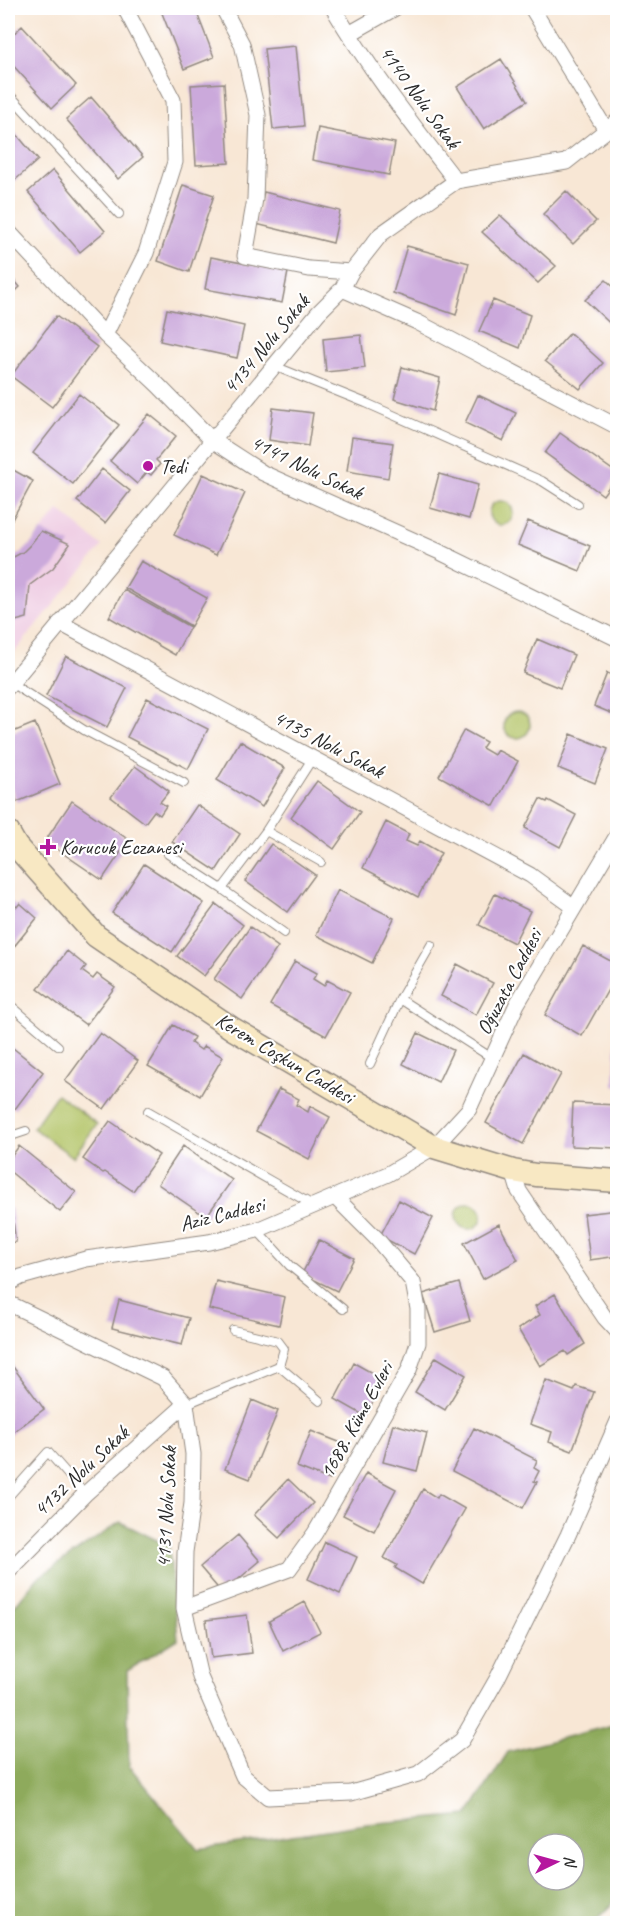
<svg xmlns="http://www.w3.org/2000/svg" width="625" height="1931" font-family="Caveat,sans-serif">
  <style>
    .built { fill: #f0d0e5 }
    .green { fill: #b3c467; stroke: #6f7849; stroke-width: 1.5 }
    .forest { fill: #8eaa5c; stroke: #5c6a44; stroke-width: 1.5; fill-rule: evenodd }
    .building { fill: #cba9db }
    .lines { fill: none; stroke-linecap: round; stroke-linejoin: round }
    .lane-casing { stroke: #928980; stroke-width: 10 }
    .street-casing { stroke: #928980; stroke-width: 17 }
    .secondary-casing { stroke: #928980; stroke-width: 25 }
    .lane { stroke: #fff; stroke-width: 8 }
    .street { stroke: #fff; stroke-width: 15 }
    .secondary { stroke: #f8e8c3; stroke-width: 22 }
    .poi-dot { fill: #b5179e; stroke: #fff; stroke-width: 2 }
    .labels { text-anchor: middle; stroke-width: 4.5; stroke-linejoin: round; paint-order: stroke }
    .street-label { font-size: 21px; fill: #2b2b2b; stroke: #fff }
    .poi-label { font-size: 21px; fill: #2b2b2b; stroke: #fff; text-anchor: start }
  </style>
  <rect width="100%" height="100%" fill="#fff"/>
  <filter id="ink" filterUnits="userSpaceOnUse"><feTurbulence type="fractalNoise" baseFrequency=".0167" numOctaves="2"/><feDisplacementMap in="SourceGraphic" scale="12" xChannelSelector="R" yChannelSelector="G"/><feConvolveMatrix kernelMatrix="1 2 1 2 8 2 1 2 1" color-interpolation-filters="sRGB"/></filter>
  <filter id="wash" filterUnits="userSpaceOnUse"><feTurbulence type="fractalNoise" baseFrequency=".008" numOctaves="4" result="noise"/><feDisplacementMap in="SourceGraphic" scale="24" xChannelSelector="R" yChannelSelector="G"/><feGaussianBlur stdDeviation="1.35" result="paint"/><feColorMatrix in="noise" values="0 0 0 0 0 0 0 0 0 0 0 0 0 0 0 0 0 1.4 0 .05"/><feComposite in="paint" operator="in"/></filter>
  <g filter="url(#wash)">
    <rect width="100%" height="100%" fill="#f8e7d5"/>
    <!-- built -->
    <path class="built" d="M59 510 102 546 8 660V560L23 552 30 545Z"/>
    <!-- green -->
    <path class="green" d="M489 513a12 12 0 1 1 24 0a12 12 0 1 1-24 0Z
      M504 725a13 13 0 1 1 26 0a13 13 0 1 1-26 0Z
      M57 1094 97 1124 73 1157 33 1128Z
      M456 1216a13 13 0 1 1 26 0a13 13 0 1 1-26 0Z"/>
    <!-- forest -->
    <path class="forest" d="M120 1522 169 1546 178 1639 127 1671 129 1766 198 1849 367 1824 468 1815 508 1752 617 1724V1899L592 1924 8 1923V1614L36 1579ZM538 1844H574V1880H538Z"/>
    <g id="blocks">
      <!-- building -->
      <path class="building" d="M160 8H195L214 57 184 69Z
        M22 26 76 85 52 108 8 60V39Z
        M296 46 304 126 273 129 264 49Z
        M501 59 527 101 484 129 457 87Z
        M224 83 229 163 196 165 191 85Z
        M91 97 143 157 118 179 66 119Z
        M8 124 38 160 13 182 8 175Z
        M318 128 395 143 389 175 312 160Z
        M53 170 105 231 80 252 28 192Z
        M183 185 214 195 189 272 158 261Z
        M566 191 596 221 573 244 543 214Z
        M264 192 340 211 333 243 256 224Z
        M500 215 556 266 538 283 482 232Z
        M407 246 469 263 456 315 393 293Z
        M211 257 288 272 282 303 205 289Z
        M8 273 20 287 8 298Z
        M606 280 618 291V331L585 300Z
        M493 300 530 315 520 348 479 331Z
        M167 309 244 326 237 358 160 341Z
        M56 316 97 347 52 407 11 376Z
        M570 333 603 363 580 389 545 361Z
        M361 335 365 368 326 372 323 339Z
        M402 367 440 378 433 411 394 399Z
        M79 394 119 425 73 484 33 453Z
        M478 395 516 413 503 441 465 423Z
        M273 408 313 413 308 446 269 440Z
        M149 414 176 436 156 460 160 464 151 475 147 472 137 484 110 461Z
        M560 433 618 474 603 495 545 453Z
        M352 437 393 443 388 478 347 471Z
        M8 467 33 481 8 527Z
        M102 469 130 491 105 523 77 501Z
        M203 474 245 493 216 555 174 535Z
        M439 474 478 485 469 519 430 508Z
        M528 521 590 546 580 571 518 545Z
        M41 531 70 544 53 568 30 585 27 618 8 623V560L23 552 30 545Z
        M141 561 207 598 191 626 125 588Z
        M124 590 190 627 175 655 109 617Z
        M537 639 574 655 560 688 523 673Z
        M66 656 127 688 107 727 46 696Z
        M607 673 618 677V716L594 706Z
        M147 698 208 729 188 769 127 737Z
        M35 723 60 784 17 802 8 779V734Z
        M464 730 486 742 482 748 494 755 497 750 518 761 494 806 439 776Z
        M571 734 608 749 595 783 558 768Z
        M240 741 285 768 262 807 217 780Z
        M135 766 169 791 160 802 166 806 160 815 154 811 145 823 111 797Z
        M317 781 360 812 334 849 291 817Z
        M540 799 547 802 548 800 576 815 560 847 525 828Z
        M72 801 129 840 102 880 45 841Z
        M197 805 240 834 216 871 172 842Z
        M386 822 409 834 406 841 417 846 420 841 441 853 418 897 363 868Z
        M271 844 315 875 288 912 245 881Z
        M144 864 204 903 172 952 112 913Z
        M338 890 394 918 372 963 316 935Z
        M495 894 530 911 514 943 479 925Z
        M8 899 17 907 20 903 37 918 8 954Z
        M216 904 243 925 204 976 177 956Z
        M250 927 278 947 242 999 214 979Z
        M583 946 618 965V972L582 1036 545 1015Z
        M67 951 86 966 82 971 93 979 97 974 115 987 86 1025 38 989Z
        M295 961 317 973 313 979 324 986 327 980 350 992 326 1036 270 1005Z
        M457 964 493 983 476 1015 441 996Z
        M173 1025 194 1037 191 1043 201 1050 204 1046 223 1057 200 1096 148 1066Z
        M100 1033 138 1061 104 1109 65 1081Z
        M418 1033 453 1050 438 1082 403 1064Z
        M616 1042H618V1087L614 1086Z
        M8 1044 43 1072 15 1109 8 1103Z
        M524 1053 561 1074 523 1144 486 1123Z
        M279 1089 299 1099 296 1105 308 1112 310 1106 330 1117 309 1159 256 1131Z
        M573 1103 618 1105V1148L571 1146Z
        M110 1121 159 1155 133 1191 105 1172 103 1173 83 1159Z
        M19 1146 76 1192 60 1212 8 1170V1161Z
        M183 1146 232 1180 206 1217 158 1184Z
        M399 1200 433 1218 414 1254 380 1236Z
        M8 1208H11L16 1242 8 1243Z
        M618 1210V1256L590 1260 584 1214Z
        M499 1224 518 1260 483 1279 464 1243Z
        M319 1240 354 1258 337 1291 302 1274Z
        M216 1281 285 1297 279 1325 209 1309Z
        M459 1283 470 1321 435 1332 423 1294Z
        M555 1294 585 1344 568 1355 565 1351 540 1366 518 1329 540 1315 535 1306Z
        M119 1300 189 1318 182 1345 112 1328Z
        M436 1357 466 1375 445 1410 415 1392Z
        M8 1360 44 1409 8 1436Z
        M354 1363 385 1380 365 1416 335 1399Z
        M546 1380 574 1391 576 1386 594 1392 572 1451 549 1442 552 1432 530 1424Z
        M252 1400 278 1411 250 1479 225 1469Z
        M393 1424 427 1433 417 1471 383 1462Z
        M474 1428 537 1460 534 1468 539 1471 534 1481 537 1482 523 1508 452 1471Z
        M311 1431 344 1444 330 1480 297 1467Z
        M366 1473 396 1489 374 1531 343 1515Z
        M288 1479 313 1503 279 1538 254 1515Z
        M423 1489 437 1498 439 1494 465 1509 422 1584 395 1568 397 1565 384 1558Z
        M238 1535 260 1561 222 1593 200 1567Z
        M325 1542 357 1557 340 1594 308 1579Z
        M305 1602 320 1632 283 1651 269 1621Z
        M247 1615 252 1653 211 1658 206 1620Z"/>
    </g>
  </g>
  <g filter="url(#ink)">
    <use href="#blocks" fill-opacity="0" stroke="#928980" stroke-width="1.5"/>
    <g class="lines">
      <defs>
        <path id="lane" d="M8 93 119 214
          M274 366 366 403 542 481 578 504
          M11 683 84 730 184 783
          M266 831 321 862
          M168 854 222 889
          M284 933 222 889 266 831 312 759
          M400 999 492 1058
          M8 1003 58 1046
          M370 1064 400 999 431 945
          M148 1111 313 1205
          M8 1137 26 1131
          M257 1230 290 1266 343 1309
          M233 1330 278 1341 284 1349 279 1366
          M186 1404 279 1366 320 1401
          M8 1497 48 1452 85 1494"/>
        <path id="street" d="M223 8 242 44 258 115 255 199 245 256 309 269 351 272
          M333 8C369 69 413 125 456 181
          M532 8 606 130
          M349 34 395 8
          M8 231 105 335 158 385 212 440 263 473 442 553 618 639
          M342 289 417 322 618 427
          M105 335 146 253 175 162 173 100 125 8
          M60 623 530 875 574 907
          M8 687 318 313 342 289 351 272 381 234 456 181 566 162 618 121
          M513 1171 519 1191 605 1318 618 1332
          M8 1284 21 1277 86 1259 209 1242 257 1230 388 1174 434 1147 469 1109 517 1004 618 834
          M8 1303 163 1378 186 1404 193 1454 192 1503 185 1552 184 1608 200 1677 243 1776 268 1797 351 1793 418 1774 462 1740 497 1679 568 1535 618 1421
          M8 1572 85 1494 186 1404
          M184 1608 289 1569 315 1533 409 1370 418 1343V1309L413 1282 376 1238 335 1197"/>
        <path id="secondary" d="M8 832 16 846 96 936 233 1029 434 1147 513 1171 536 1175 618 1181"/>
      </defs>
      <!-- lane casing -->
      <use href="#lane" class="lane-casing"/>
      <!-- street casing -->
      <use href="#street" class="street-casing"/>
      <!-- secondary casing -->
      <use href="#secondary" class="secondary-casing"/>
      <!-- lane -->
      <use href="#lane" class="lane"/>
      <!-- street -->
      <use href="#street" class="street"/>
      <!-- secondary -->
      <use href="#secondary" class="secondary"/>
    </g>
  </g>
  <!-- markers -->
  <g class="poi-dot">
    <circle cx="148" cy="466" r="6"/>
    <path d="M45 838h6v6h6v6h-6v6h-6v-6h-6v-6h6z"/>
  </g>
  <g class="labels">
    <!-- street labels -->
    <g class="street-label">
      <text transform="translate(420 97) rotate(54)" y="7">4140 Nolu Sokak</text>
      <text transform="translate(266 344) rotate(-50)" y="7">4134 Nolu Sokak</text>
      <text transform="translate(307 467) rotate(26)" y="7">4141 Nolu Sokak</text>
      <text transform="translate(329 744) rotate(28)" y="7">4135 Nolu Sokak</text>
      <text transform="translate(509 982) rotate(-62)" y="7">Oğuzata Caddesi</text>
      <text transform="translate(285 1058) rotate(31)" y="7">Kerem Coşkun Caddesi</text>
      <text transform="translate(222 1214) rotate(-14)" y="7">Aziz Caddesi</text>
      <text transform="translate(356 1420) rotate(-61)" y="7">1688. Küme Evleri</text>
      <text transform="translate(81 1471) rotate(-43)" y="7">4132 Nolu Sokak</text>
      <text transform="translate(166 1507) rotate(-87)" y="7">4131 Nolu Sokak</text>
    </g>
    <!-- poi labels -->
    <g class="poi-label">
      <text x="160" y="473">Tedi</text>
      <text x="60" y="854">Korucuk Eczanesi</text>
    </g>
  </g>
  <!-- margin -->
  <rect width="625" height="1931" fill="none" stroke="#fff" stroke-width="30"/>
  <!-- north arrow -->
  <g transform="translate(556 1862) rotate(85)"><circle r="28" fill="#ffffff" stroke="#aaaaaa" stroke-width="1.5"/>
  <path d="M0-4.5L10 22L0 15L-10 22Z" fill="#b5179e"/>
  <text y="-9" font-size="16" font-weight="bold" text-anchor="middle" fill="#2b2b2b">N</text>
  </g>
</svg>
